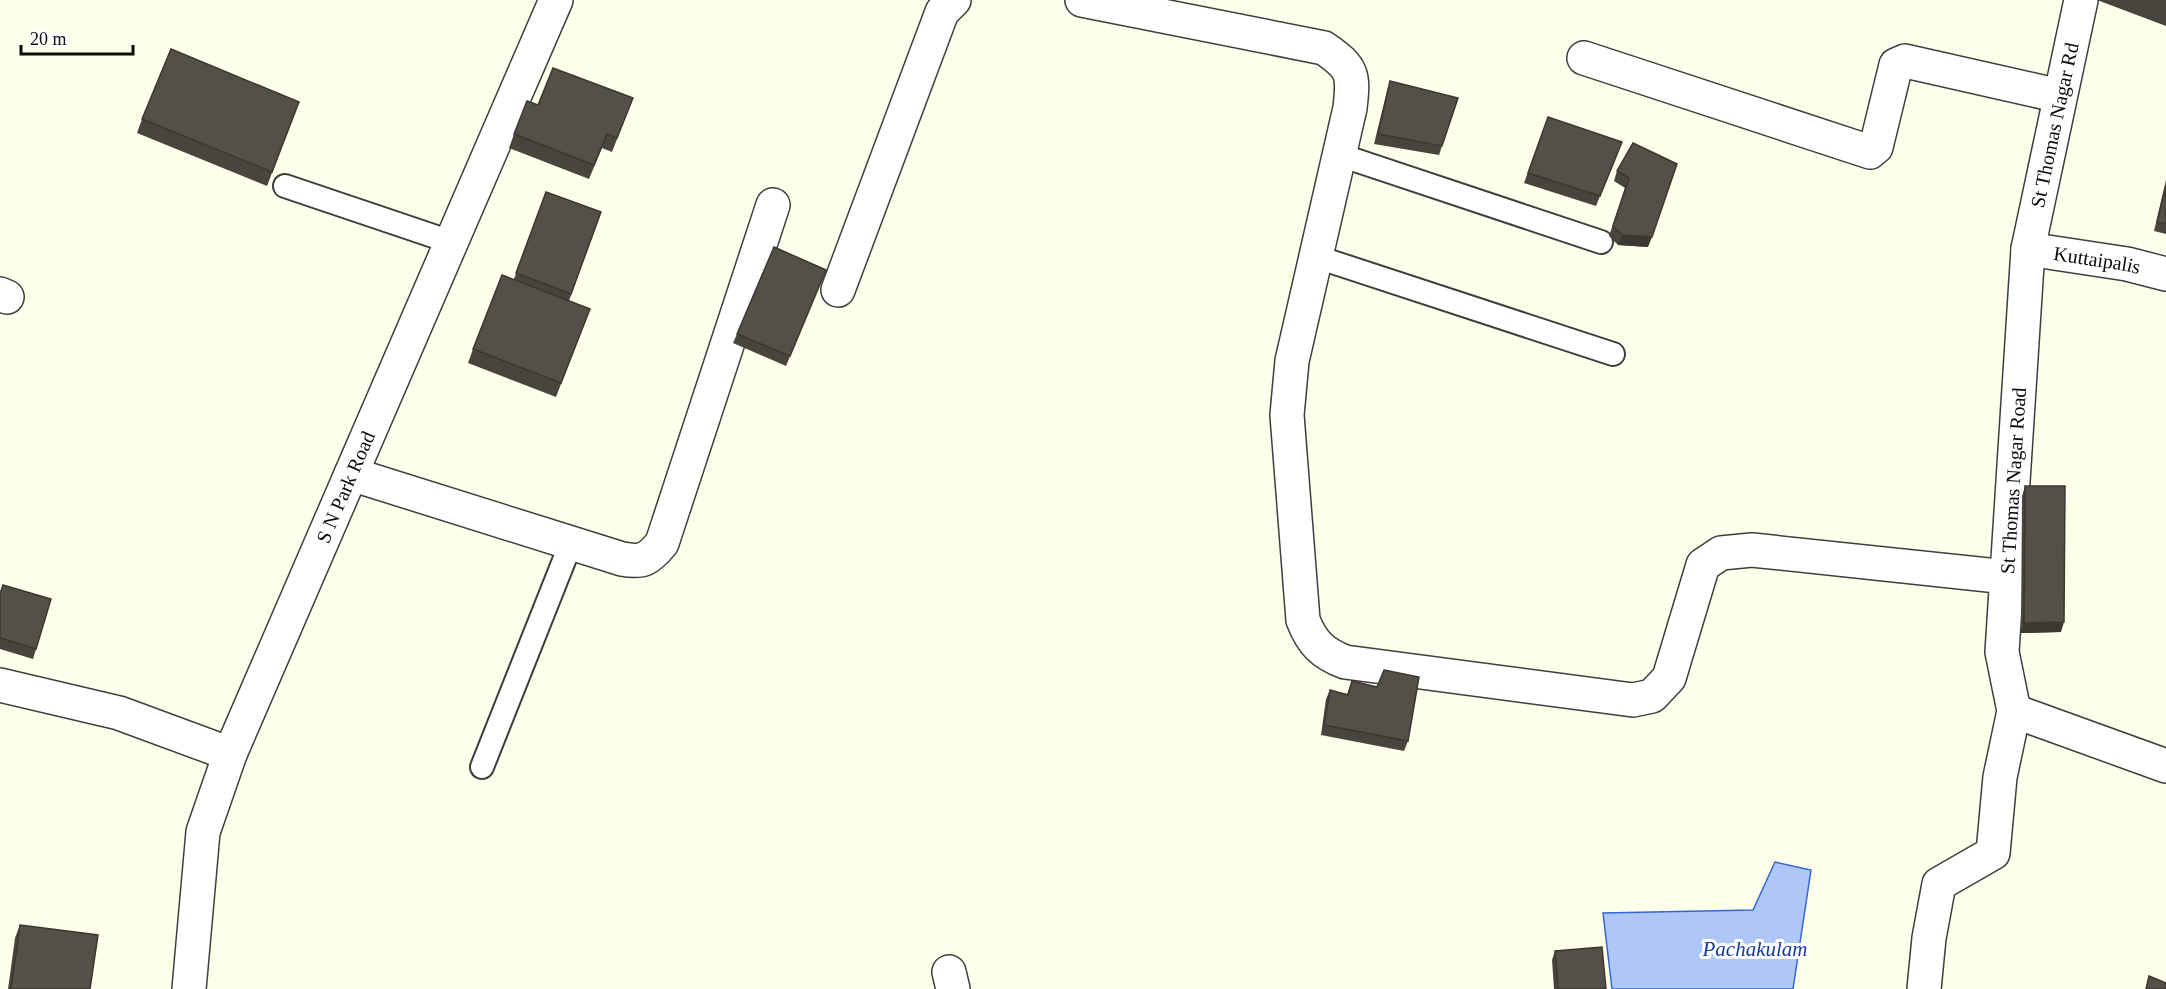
<svg xmlns="http://www.w3.org/2000/svg" width="2166" height="989" font-family="'Times New Roman',serif">
  <style>
    .water { fill: #aec7f7; stroke: #3566ce; stroke-width: 1.5 }
    .lines { fill: none; stroke-linecap: round; stroke-linejoin: round }
    .lane-casing { stroke: #3e3e3e; stroke-width: 26 }
    .street-casing { stroke: #3e3e3e; stroke-width: 36 }
    .lane { stroke: #fff; stroke-width: 22 }
    .street { stroke: #fff; stroke-width: 33 }
    .wall { fill: #48453e }
    .shaded-wall { fill: #3b3832 }
    .building { fill: #545048; stroke: #3b3832; stroke-width: 1.5 }
    .labels { text-anchor: middle; stroke-width: 6; stroke-linejoin: round; paint-order: stroke }
    .street-label { font-size: 20px; fill: #0b0b0b; stroke: #fff }
    .water-label { font-size: 21px; font-style: italic; fill: #143c9d; stroke: #fff }
  </style>
  <rect width="100%" height="100%" fill="#fdffea"/>
  <!-- water -->
  <path class="water" d="M1775 862 1811 870 1793 989H1612L1603 913 1753 910Z"/>
  <g class="lines">
    <defs>
      <path id="lane" d="M1340 155 1601 242
        M285 186 451 242
        M1317 257 1613 354
        M482 767 571 543"/>
      <g id="street">
        <path d="M1082 0 1324 48C1353 68 1354 74 1350 108L1292 361 1287 415 1303 620C1312 643 1322 653 1345 662L1633 700 1652 696 1669 678 1703 565 1721 553 1752 550 2007 577"/>
        <path d="M1584 58 1870 152 1876 147 1896 65 1905 61 2060 96"/>
        <path id="s1" d="M2028 249 2127 264 2166 274"/>
        <path d="M838 290 942 12 954 0"/>
        <path d="M0 294 7 297"/>
        <path d="M351 474 622 559C643 563 649 559 662 543L773 205"/>
        <path d="M0 685 119 713 230 754"/>
        <path d="M2014 711 2166 766"/>
        <path d="M949 972 953 989"/>
        <path id="s2" d="M189 989 203 832 230 754 556 0"/>
        <path id="s3" d="M1924 989 1929 938 1939 884 1993 853 2000 777 2014 711 2002 652 2028 249 2081 0"/>
      </g>
    </defs>
    <!-- lane casing -->
    <use href="#lane" class="lane-casing"/>
    <!-- street casing -->
    <use href="#street" class="street-casing"/>
    <!-- lane -->
    <use href="#lane" class="lane"/>
    <!-- street -->
    <use href="#street" class="street"/>
  </g>
  <!-- wall -->
  <path class="wall" d="M2097 0H2166V26Z
    M1390 81 1458 98 1439 155 1374 144 1387 91Z
    M633 98 612 152 602 148 589 179 509 148 514 134Z
    M299 102 267 186 137 133 142 119Z
    M1548 117 1618 152 1596 206 1524 183Z
    M1633 143 1648 247 1618 245 1609 236 1625 188 1614 181 1617 171Z
    M2166 180V234L2154 231Z
    M546 192 601 212 569 301 590 309 556 397 468 363 473 349 514 279Z
    M826 270 786 366 733 343 737 334Z
    M2025 486 2061 632 2021 633 2022 496Z
    M3 585 36 649 33 659 0 649V592Z
    M1352 681 1408 741 1404 751 1321 735 1326 699 1330 690 1347 694Z
    M20 925 90 989H8L15 938Z
    M1555 951 1606 989H1554L1552 960Z"/>
  <!-- shaded-wall -->
  <path class="shaded-wall" d="M1622 235 1652 237 1648 247 1618 245Z
    M2064 622 2061 632 2021 633 2024 623Z"/>
  <!-- building -->
  <path class="building" d="M171 49 299 102 272 172 142 119Z
    M553 68 633 98 617 138 607 134 594 165 514 134 527 101 538 105Z
    M1390 81 1458 98 1442 146 1378 134Z
    M1548 117 1622 142 1600 196 1528 173Z
    M1633 143 1677 164 1652 237 1622 235 1613 226 1629 178 1617 171Z
    M2166 185V224L2157 222Z
    M546 192 601 212 571 294 516 273Z
    M774 247 826 270 790 356 737 334Z
    M502 275 590 309 561 383 473 349Z
    M2025 486H2065L2064 622 2024 623Z
    M3 585 51 599 36 649 0 638V594Z
    M1384 670 1419 677 1408 741 1324 725 1330 690 1348 695 1352 681 1377 687Z
    M20 925 98 935 90 989H11Z
    M1602 947 1606 989H1558L1555 951Z
    M2149 976 2166 983V989H2146Z"/>
  <g class="labels">
    <!-- street labels -->
    <g class="street-label">
      <text dy="7" stroke="none"><textPath href="#s3" startOffset="903">St Thomas Nagar Rd</textPath></text>
      <text dy="7" stroke="none"><textPath href="#s1" startOffset="70">Kuttaipalis</textPath></text>
      <text dy="7" stroke="none"><textPath href="#s3" startOffset="544">St Thomas Nagar Road</textPath></text>
      <text dy="7" stroke="none"><textPath href="#s2" startOffset="531">S N Park Road</textPath></text>
    </g>
    <!-- water labels -->
    <g class="water-label">
      <text x="1755" y="956">Pachakulam</text>
    </g>
  </g>
  <!-- scale -->
  <path d="M21 45v9h112v-9" fill="none" stroke="#0b0b0b" stroke-width="3"/>
  <text x="30" y="45" font-size="18" fill="#0b0b0b" stroke="#ffffff" stroke-width="4.5" paint-order="stroke">20 m</text>
</svg>
